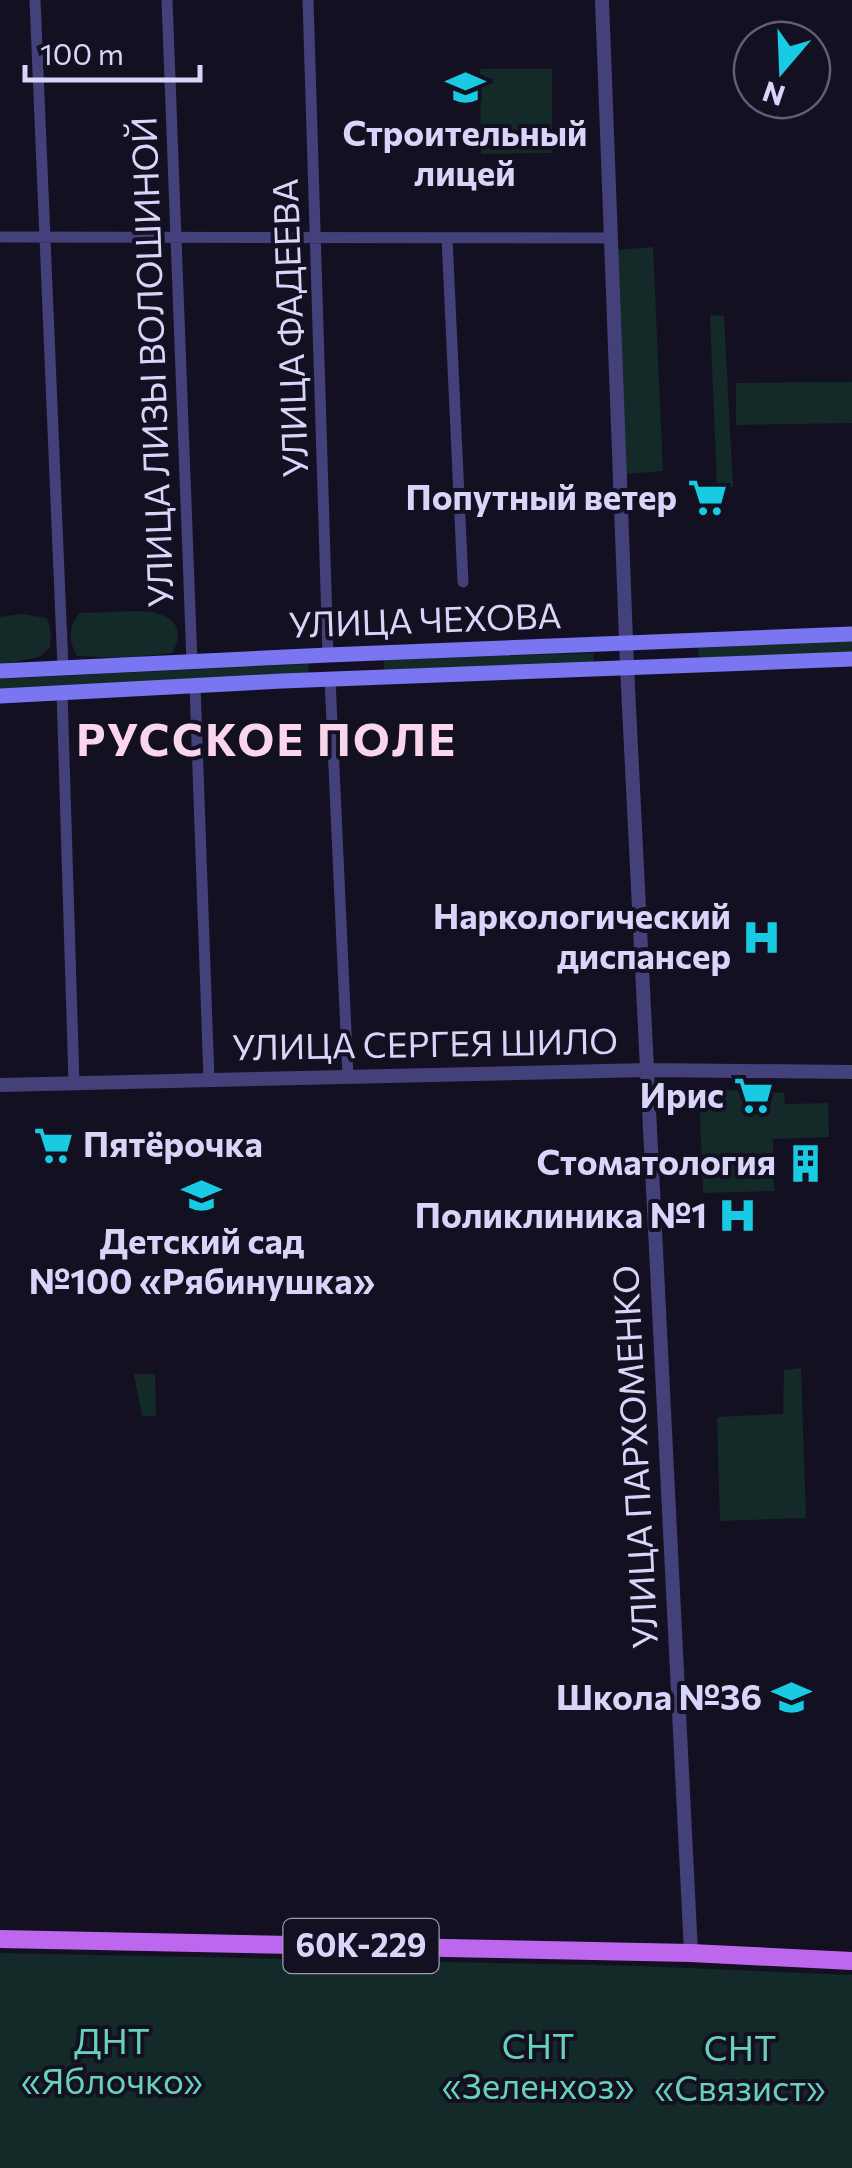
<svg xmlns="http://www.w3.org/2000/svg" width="852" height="2168" font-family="Commissioner,sans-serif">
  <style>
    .green { fill: #132a29 }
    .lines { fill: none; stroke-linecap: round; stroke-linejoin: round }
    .minor { stroke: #43407a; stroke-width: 11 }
    .tertiary { stroke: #43407a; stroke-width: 14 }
    .secondary { stroke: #7a75f0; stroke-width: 15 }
    .primary { stroke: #bd67ee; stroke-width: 18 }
    .labels { text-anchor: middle; stroke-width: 8; stroke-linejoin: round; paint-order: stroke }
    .shield { fill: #131021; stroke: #9e99b9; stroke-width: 2.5 }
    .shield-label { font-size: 32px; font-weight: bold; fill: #d9d4fa }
    .poi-label { font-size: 35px; font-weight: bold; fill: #d9d4fa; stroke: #131021; text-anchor: end }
    .street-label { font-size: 35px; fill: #d9d4fa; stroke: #131021 }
    .park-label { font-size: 35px; fill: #68d2b9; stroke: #131021 }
    .district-label { font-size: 45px; font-weight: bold; letter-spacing: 2.5px; fill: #fad6ed; stroke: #131021 }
  </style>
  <rect width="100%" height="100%" fill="#131021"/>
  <!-- green -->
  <path class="green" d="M480 69H552V153L481 154Z
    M653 247 663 471 626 474 617 250Z
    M710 315 724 316 733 487H717Z
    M852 382V423L736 425V383Z
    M140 611C167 612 189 624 172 653L125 658 77 656C68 640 68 627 80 613Z
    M21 614 47 618 51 633 50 648 39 657 0 665V617Z
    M852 640V653L699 660 698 646Z
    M593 653 594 663 384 671V660Z
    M308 664 309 675 0 690V679Z
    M699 1089 784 1093 785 1104 828 1103 829 1137 773 1139 774 1191 703 1193Z
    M801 1368 806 1518 720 1521 717 1417 783 1414 784 1370Z
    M134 1374H155L156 1416H142Z
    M0 1953 640 1966 852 1975V2168H0Z"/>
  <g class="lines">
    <!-- minor -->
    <path class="minor" d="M35 0 63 668
      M167 0 192 662
      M308 0 328 655
      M0 237 611 238
      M447 238 463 582
      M330 679 348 1077
      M195 686 209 1080
      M62 692 74 1083"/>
    <!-- tertiary -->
    <path class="tertiary" d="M602 0 627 667 691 1953
      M0 1085 648 1070 852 1072"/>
    <!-- secondary -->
    <path class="secondary" d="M0 671 328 655 852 634
      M0 696 282 681 852 659"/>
    <!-- primary -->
    <path class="primary" d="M0 1939 691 1953 852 1961"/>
  </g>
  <!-- icons -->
  <defs>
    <symbol id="university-bare" viewBox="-9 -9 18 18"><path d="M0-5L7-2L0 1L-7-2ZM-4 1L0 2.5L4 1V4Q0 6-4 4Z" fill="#19cbe2" stroke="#131021" stroke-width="2.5" paint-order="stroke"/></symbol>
    <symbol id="supermarket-bare" viewBox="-9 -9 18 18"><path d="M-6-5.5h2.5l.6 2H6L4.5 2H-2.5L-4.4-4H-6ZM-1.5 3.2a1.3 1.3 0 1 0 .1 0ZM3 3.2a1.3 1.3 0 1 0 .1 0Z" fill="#19cbe2" stroke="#131021" stroke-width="2.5" paint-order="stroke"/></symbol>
    <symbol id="hospital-bare" viewBox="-9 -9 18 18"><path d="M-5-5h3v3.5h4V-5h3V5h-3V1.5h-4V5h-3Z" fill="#19cbe2" stroke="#131021" stroke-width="2.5" paint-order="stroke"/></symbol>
    <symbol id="building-bare" viewBox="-9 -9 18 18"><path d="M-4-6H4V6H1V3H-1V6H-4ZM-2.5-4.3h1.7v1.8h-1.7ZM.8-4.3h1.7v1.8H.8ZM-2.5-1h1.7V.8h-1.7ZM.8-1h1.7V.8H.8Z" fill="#19cbe2" stroke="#131021" stroke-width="2.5" paint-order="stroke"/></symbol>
    <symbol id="school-bare" viewBox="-9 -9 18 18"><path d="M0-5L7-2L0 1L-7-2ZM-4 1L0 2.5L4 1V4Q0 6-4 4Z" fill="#19cbe2" stroke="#131021" stroke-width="2.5" paint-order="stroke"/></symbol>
  </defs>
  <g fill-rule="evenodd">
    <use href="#university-bare" x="438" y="60" width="55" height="55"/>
    <use href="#supermarket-bare" x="680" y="470" width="55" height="55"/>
    <use href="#hospital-bare" x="734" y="910" width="55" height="55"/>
    <use href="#supermarket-bare" x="726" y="1068" width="55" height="55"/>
    <use href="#supermarket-bare" x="26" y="1118" width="55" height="55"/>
    <use href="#building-bare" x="778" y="1136" width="55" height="55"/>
    <use href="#school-bare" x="174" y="1168" width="55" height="55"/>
    <use href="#hospital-bare" x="710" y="1188" width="55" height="55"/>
    <use href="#school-bare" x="764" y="1670" width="55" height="55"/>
  </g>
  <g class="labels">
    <!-- shield labels -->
    <rect class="shield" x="283.5" y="1919" width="155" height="54" rx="8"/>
    <g class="shield-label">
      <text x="361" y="1957">60К-229</text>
    </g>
    <!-- poi labels -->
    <g class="poi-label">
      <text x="465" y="146" text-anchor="middle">Строительный<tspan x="465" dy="40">лицей</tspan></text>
      <text x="677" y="510">Попутный ветер</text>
      <text x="731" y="929">Наркологический<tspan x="731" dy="40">диспансер</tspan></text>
      <text x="724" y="1108">Ирис</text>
      <text x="83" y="1157" text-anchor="start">Пятёрочка</text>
      <text x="776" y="1175">Стоматология</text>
      <text x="707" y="1228">Поликлиника №1</text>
      <text x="202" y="1254" text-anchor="middle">Детский сад<tspan x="202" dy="40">№100 «Рябинушка»</tspan></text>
      <text x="762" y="1710">Школа №36</text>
    </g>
    <!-- street labels -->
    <g class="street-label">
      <text transform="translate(291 328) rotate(-92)" y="12">УЛИЦА ФАДЕЕВА</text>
      <text transform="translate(153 362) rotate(-92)" y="12">УЛИЦА ЛИЗЫ ВОЛОШИНОЙ</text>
      <text transform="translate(425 621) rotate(-2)" y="12">УЛИЦА ЧЕХОВА</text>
      <text transform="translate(425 1045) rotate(-1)" y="12">УЛИЦА СЕРГЕЯ ШИЛО</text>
      <text transform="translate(636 1457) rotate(-93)" y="12">УЛИЦА ПАРХОМЕНКО</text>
    </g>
    <!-- park labels -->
    <g class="park-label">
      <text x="112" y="2054">ДНТ<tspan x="112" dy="40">«Яблочко»</tspan></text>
      <text x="538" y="2059">СНТ<tspan x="538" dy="40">«Зеленхоз»</tspan></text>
      <text x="740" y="2061">СНТ<tspan x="740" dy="40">«Связист»</tspan></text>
    </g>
    <!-- district labels -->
    <g class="district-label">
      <text x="267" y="756">РУССКОЕ ПОЛЕ</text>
    </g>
  </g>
  <!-- north arrow -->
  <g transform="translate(782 70) rotate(199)"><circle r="48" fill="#131021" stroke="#625e78" stroke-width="2.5"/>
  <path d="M0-8L18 38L0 25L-18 38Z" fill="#19cbe2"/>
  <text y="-15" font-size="28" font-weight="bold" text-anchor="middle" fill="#d9d4fa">N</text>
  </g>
  <!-- scale -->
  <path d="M25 65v15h175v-15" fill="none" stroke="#d9d4fa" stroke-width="5"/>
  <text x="40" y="65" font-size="30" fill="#d9d4fa" stroke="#131021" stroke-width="8" paint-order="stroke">100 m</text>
</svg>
